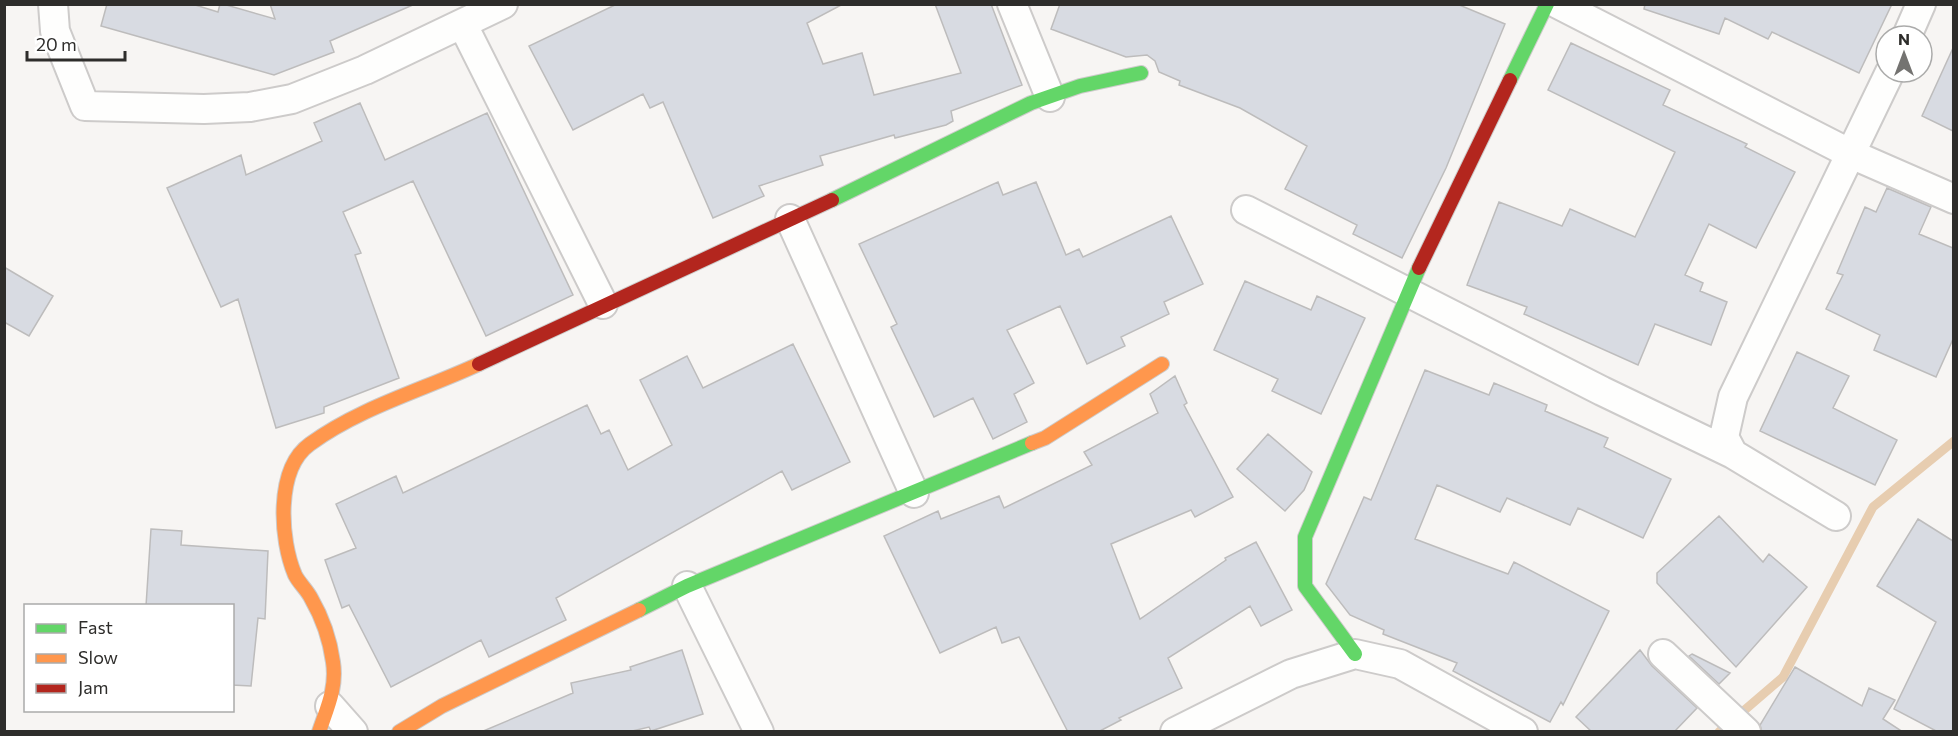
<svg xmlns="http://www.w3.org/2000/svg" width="1958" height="736" font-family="Commissioner,sans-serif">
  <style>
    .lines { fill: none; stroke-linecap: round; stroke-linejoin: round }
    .stream { stroke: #e7cdb0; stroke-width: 9 }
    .building { fill: #d8dbe2; stroke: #bdbcbc; stroke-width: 1.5 }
    .street-casing { stroke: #cdcbca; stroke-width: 32 }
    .fast-casing { stroke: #cdcbca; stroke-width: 16 }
    .slow-casing { stroke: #cdcbca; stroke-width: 16 }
    .jam-casing { stroke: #cdcbca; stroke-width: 16 }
    .street { stroke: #fefefd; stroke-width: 28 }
    .fast { stroke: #63d668; stroke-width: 14 }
    .slow { stroke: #ff974d; stroke-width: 14 }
    .jam { stroke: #b3261e; stroke-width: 14 }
  </style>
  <rect width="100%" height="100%" fill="#f7f5f3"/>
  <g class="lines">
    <!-- stream -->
    <path class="stream" d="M1719 732 1783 677 1873 507 1954 441"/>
  </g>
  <!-- building -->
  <path class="building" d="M107 4H192L218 12 220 4H223L275 19 270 4H415L330 41 334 52 274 75 101 26Z
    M617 4H843L807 23 823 64 862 53 874 95 961 73 935 4H991L1022 85 951 111 953 121 946 125 895 138 894 135 820 156 823 165 759 186 764 196 713 218 663 102 650 108 643 94 573 130 529 46Z
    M1060 4H1457L1505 24 1446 168 1402 258 1353 234 1357 225 1285 189 1307 146 1240 108 1179 85 1180 81 1159 72 1155 61 1147 55 1126 57 1051 29Z
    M1645 4H1892L1859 73 1772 32 1768 39 1725 18 1719 34 1644 9Z
    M1571 43 1670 90 1663 105 1747 144 1745 147 1795 172 1756 248 1709 224 1685 275 1703 283 1700 291 1727 302 1711 345 1655 324 1638 365 1524 314 1527 307 1467 285 1499 202 1562 226 1570 209 1635 237 1675 152 1548 90Z
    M1953 48V131L1922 116Z
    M360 103 385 160 487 113 573 295 486 336 413 181 343 212 361 253 355 255 399 378 324 407V413L276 428 238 299 221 307 167 188 241 155 246 175 322 141 314 123Z
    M998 182 1003 195 1036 182 1066 255 1079 249 1083 257 1171 216 1203 284 1164 302 1169 314 1121 337 1125 346 1087 364 1060 306 1007 330 1034 383 1014 394 1027 422 993 439 973 398 934 417 891 327 897 324 859 244Z
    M1887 188 1931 207 1919 234 1953 248V339L1936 377 1874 350 1880 335 1826 309 1843 275 1837 273 1865 207 1876 212Z
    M4 267 53 296 29 336 4 322Z
    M1245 281 1311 310 1317 296 1365 318 1321 414 1272 391 1278 379 1214 350Z
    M793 344 850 462 792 490 782 471 556 598 566 620 489 657 481 640 391 687 349 605 342 608 325 560 356 548 336 504 396 476 403 493 587 405 601 434 609 430 628 470 672 445 640 380 687 356 703 388Z
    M1797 352 1849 376 1833 408 1897 440 1875 485 1760 431Z
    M1425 370 1489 395 1494 383 1547 405 1545 411 1608 438 1604 447 1671 479 1643 538 1578 508 1570 525 1507 498 1500 512 1437 485 1415 539 1508 574 1514 562 1609 611 1563 705 1561 702 1550 722 1453 671 1457 663 1383 634 1384 630 1350 615 1326 584 1364 497 1371 500Z
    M1175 376 1187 403 1184 405 1233 497 1195 517 1191 510 1111 544 1140 619 1226 560 1225 558 1256 542 1292 610 1261 626 1250 606 1168 658 1182 688 1119 718 1121 720 1098 732H1068L1019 637 1002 643 996 627 940 653 884 536 938 511 941 519 999 496 1004 508 1092 465 1084 452 1158 413 1150 394Z
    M1268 434 1312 472 1304 490 1285 511 1237 469Z
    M1719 516 1763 562 1769 554 1807 587 1736 667 1657 583V573Z
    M1918 519 1953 541V732H1938L1894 709 1936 622 1877 586Z
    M151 529 182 531 181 545 268 551 265 619 258 618 251 686 232 685V606H146Z
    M682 650 703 714 651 731 649 727 628 732H481L573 693 571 683 631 670 630 667Z
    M1640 650 1652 666 1697 708 1674 732H1592L1576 717Z
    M1692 654 1730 673 1719 684 1689 656Z
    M1795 667 1862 706 1869 688 1895 700 1883 719 1903 732H1762L1760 725Z"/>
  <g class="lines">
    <defs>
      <path id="street" d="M53 4 55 31 85 106 204 109 250 107 292 99 365 70 503 4
        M1012 4 1050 97
        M1558 4 1851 154 1954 199
        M463 25 603 304
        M1907 36 1921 4
        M1246 210 1602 391 1733 454
        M790 219 914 493
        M1836 516 1733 454 1724 437 1733 397 1890 72
        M687 586 759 732
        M1663 654 1746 732
        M330 706 353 732
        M1175 732 1291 674 1355 654 1400 664 1523 732"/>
      <path id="fast" d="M1510 80 1547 4
        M832 200 1031 103 1080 86 1141 73
        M639 610 687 586 1032 443
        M1355 654 1305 586V537L1419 268"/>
      <path id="slow" d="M1032 443 1045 438 1162 364
        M319 732C327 708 337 688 333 662 330 640 322 617 311 598 307 590 299 583 295 575 280 540 275 469 310 444 361 407 423 390 479 364
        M399 732 442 706 639 610"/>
      <path id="jam" d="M1419 268 1510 80
        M479 364 832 200"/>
    </defs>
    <!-- street casing -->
    <use href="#street" class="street-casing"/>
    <!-- fast casing -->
    <use href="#fast" class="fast-casing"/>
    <!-- slow casing -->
    <use href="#slow" class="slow-casing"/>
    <!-- jam casing -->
    <use href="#jam" class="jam-casing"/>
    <!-- street -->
    <use href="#street" class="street"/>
    <!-- fast -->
    <use href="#fast" class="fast"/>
    <!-- slow -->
    <use href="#slow" class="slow"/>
    <!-- jam -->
    <use href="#jam" class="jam"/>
  </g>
  <!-- border -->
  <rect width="1958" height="736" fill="none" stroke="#2e2d2b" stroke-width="12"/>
  <!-- legend -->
  <rect x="24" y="604" width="210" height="108" fill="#ffffff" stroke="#ababaa" stroke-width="1.5"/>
  <rect x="36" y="624" width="30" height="9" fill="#63d668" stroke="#ababaa" stroke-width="1.5"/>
  <text x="78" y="634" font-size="18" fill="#2e2d2b">Fast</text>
  <rect x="36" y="654" width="30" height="9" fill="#ff974d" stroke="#ababaa" stroke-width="1.5"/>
  <text x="78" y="664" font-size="18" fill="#2e2d2b">Slow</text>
  <rect x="36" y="684" width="30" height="9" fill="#b3261e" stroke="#ababaa" stroke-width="1.5"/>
  <text x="78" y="694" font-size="18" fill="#2e2d2b">Jam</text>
  <!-- north arrow -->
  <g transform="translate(1904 54)"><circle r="28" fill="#ffffff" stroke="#ababaa" stroke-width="1.5"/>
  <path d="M0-4.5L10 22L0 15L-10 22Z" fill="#747371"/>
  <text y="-9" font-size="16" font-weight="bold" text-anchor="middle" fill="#2e2d2b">N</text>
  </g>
  <!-- scale -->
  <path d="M27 51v9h98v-9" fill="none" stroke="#2e2d2b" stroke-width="3"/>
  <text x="36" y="51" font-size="18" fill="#2e2d2b" stroke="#ffffff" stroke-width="4.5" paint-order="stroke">20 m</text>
</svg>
